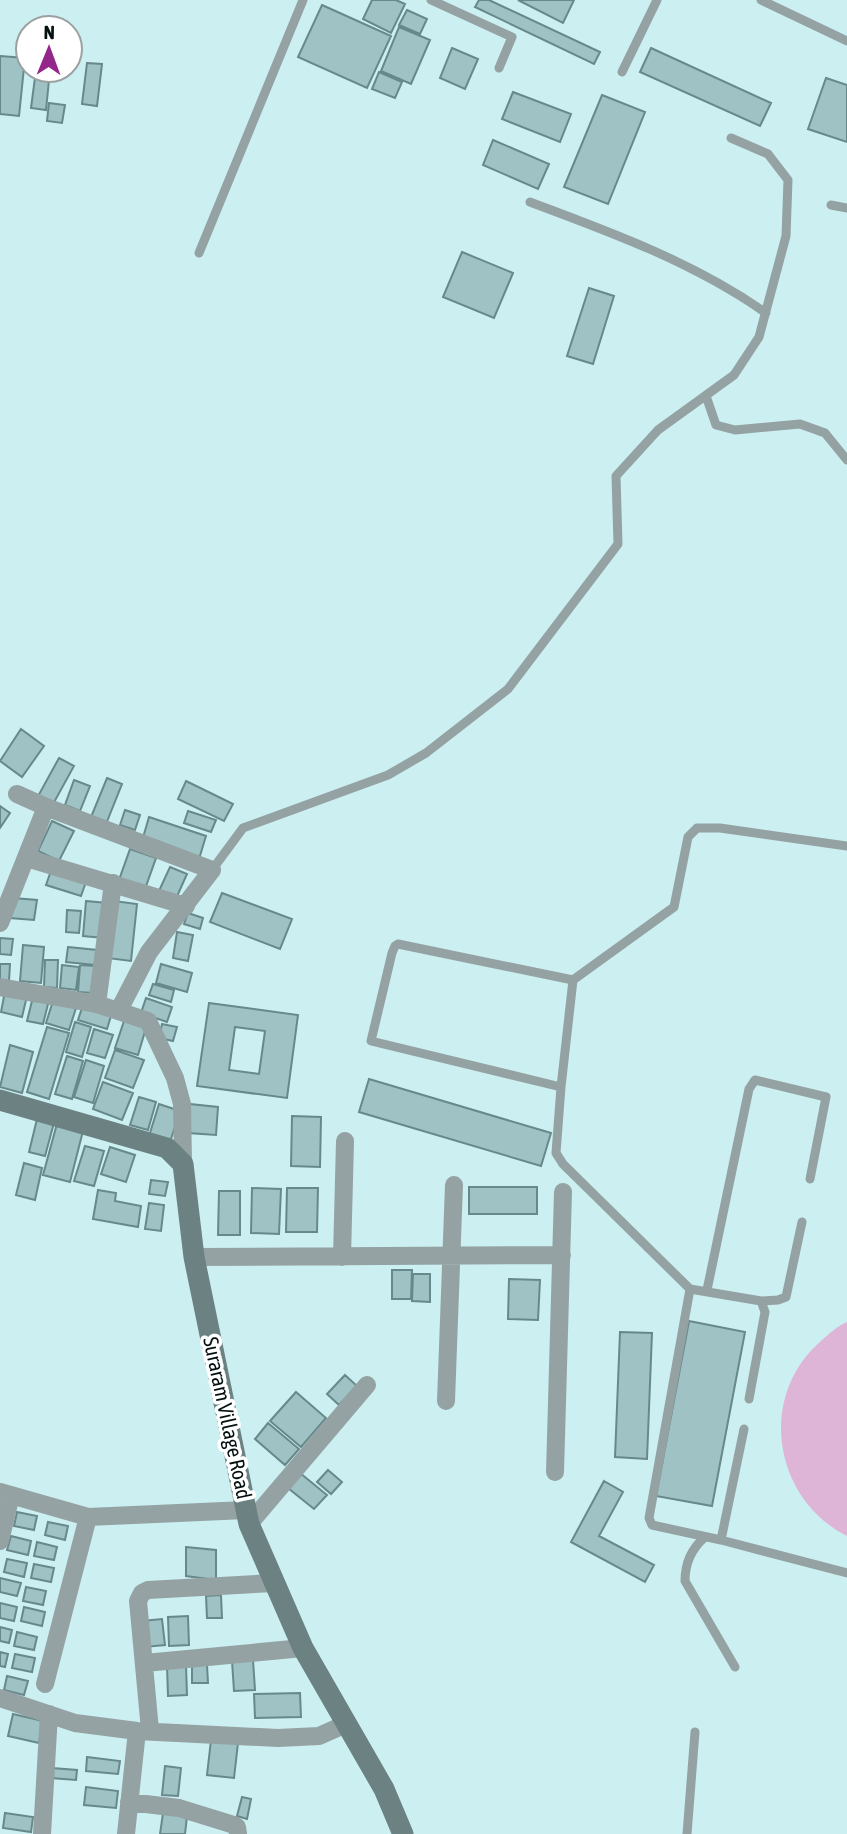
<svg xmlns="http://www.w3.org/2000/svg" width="847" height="1834" font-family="'Asap Condensed',sans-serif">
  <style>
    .green { fill: #dfb5d7 }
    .building { fill: #9fc2c4; stroke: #68898b; stroke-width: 2; fill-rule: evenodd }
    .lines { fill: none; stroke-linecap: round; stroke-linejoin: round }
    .lane { stroke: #94a2a3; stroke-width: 9 }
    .street { stroke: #94a2a3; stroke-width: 18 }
    .secondary { stroke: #6b8182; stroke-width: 21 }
    .labels { text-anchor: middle; stroke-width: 7; stroke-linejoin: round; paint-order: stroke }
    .street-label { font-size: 21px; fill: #051111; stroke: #fff }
  </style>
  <rect width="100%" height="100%" fill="#cceff1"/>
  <!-- green -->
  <path class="green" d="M847 1322V1536C773 1499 757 1396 821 1341 829 1334 837 1326 847 1322Z"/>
  <!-- building -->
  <path class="building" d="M372 0H396L405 4 391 33 363 19Z
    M479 0H489L600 52 594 64 475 7Z
    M518 0H574L563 23Z
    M322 5 391 36 367 88 298 57Z
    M407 10 427 19 420 34 399 25Z
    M399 27 430 40 411 84 381 71Z
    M452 48 478 59 465 89 440 78Z
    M651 48 771 103 760 126 640 72Z
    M0 56 25 58 19 116 0 114Z
    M87 63 102 64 97 106 82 104Z
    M36 70H50L46 110 31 108Z
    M379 72 402 82 395 98 372 89Z
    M826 78 847 85V142L808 129Z
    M513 92 571 114 560 142 502 119Z
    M602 95 645 112 608 204 564 187Z
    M49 103 65 105 62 123 47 121Z
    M493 140 549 164 538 189 483 165Z
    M462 252 513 273 494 318 443 297Z
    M589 288 614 296 593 364 567 356Z
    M21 729 44 746 22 777 0 761Z
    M59 758 74 766 52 806 37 798Z
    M107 778 122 784 104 829 89 822Z
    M74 780 90 786 80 811 65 805Z
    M186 781 233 804 224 821 178 799Z
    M0 806 10 813 0 828Z
    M125 810 140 815 135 830 120 825Z
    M188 811 216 820 211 832 184 823Z
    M149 817 206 836 199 859 142 841Z
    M52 821 74 831 59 861 38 851Z
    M130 849 156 858 145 889 119 880Z
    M170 867 187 874 175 901 158 893Z
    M52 868 87 879 81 896 46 885Z
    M222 893 292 919 280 949 210 922Z
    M13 898 37 900 34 920 10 918Z
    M86 901 107 903 104 938 83 936Z
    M114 901 137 904 131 961 107 958Z
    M67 910 81 911 79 933 66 932Z
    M188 913 203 918 200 929 184 924Z
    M177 932 193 935 188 961 173 958Z
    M0 938 13 939 11 955 0 954Z
    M23 945 44 947 41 983 20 981Z
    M68 947 97 950 95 965 66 962Z
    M45 960H58L57 988 44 987Z
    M0 964H10L9 981 0 980Z
    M161 964 192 973 187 992 156 983Z
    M62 965 79 967 76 990 60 988Z
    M80 965 96 966 94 993 78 992Z
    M153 984 174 990 171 1002 149 995Z
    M5 991 27 996 22 1017 1 1012Z
    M33 997 49 1000 43 1024 27 1021Z
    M146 998 172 1007 167 1022 141 1013Z
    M53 1001 76 1008 69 1030 46 1023Z
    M209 1003 298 1015 287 1098 197 1086ZM235 1027 265 1031 259 1074 229 1070Z
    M82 1008 111 1016 107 1029 78 1020Z
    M124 1021 146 1028 138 1055 115 1048Z
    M75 1022 91 1027 82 1057 66 1052Z
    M162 1024 177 1027 173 1041 159 1038Z
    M47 1027 69 1033 49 1099 27 1092Z
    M94 1029 113 1035 105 1058 87 1053Z
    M10 1045 33 1052 22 1093 0 1087Z
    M115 1050 144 1060 133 1088 105 1078Z
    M67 1056 83 1061 72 1099 55 1094Z
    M86 1060 104 1066 93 1103 74 1097Z
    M369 1079 551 1133 541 1166 359 1112Z
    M103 1082 133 1093 122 1120 93 1109Z
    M139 1097 156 1102 148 1130 130 1125Z
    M159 1104 180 1111 170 1142 149 1136Z
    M190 1104 218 1107 216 1135 188 1133Z
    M38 1115 55 1119 45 1156 29 1152Z
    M292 1116 321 1117 320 1167 291 1166Z
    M58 1120 84 1127 70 1182 43 1175Z
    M85 1146 104 1151 94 1186 74 1181Z
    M110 1147 135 1155 126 1182 101 1174Z
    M24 1163 42 1168 35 1200 16 1195Z
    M151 1180 168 1182 165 1196 149 1194Z
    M469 1187H537V1214H469Z
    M252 1188 281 1189 279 1234 251 1233Z
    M287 1188H318L317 1232H286Z
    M98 1190 116 1193 115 1201 141 1206 138 1227 93 1219Z
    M219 1191H240V1235H218Z
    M149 1203 164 1205 161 1231 145 1229Z
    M392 1270H412L411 1299H392Z
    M413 1274H430V1302L412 1301Z
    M509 1279 540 1280 538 1320 508 1319Z
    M689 1321 745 1332 712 1506 656 1496Z
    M620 1332 652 1333 647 1459 615 1457Z
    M345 1375 357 1386 339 1405 327 1394Z
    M296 1392 326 1418 301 1447 270 1421Z
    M268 1423 299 1449 285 1465 255 1439Z
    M328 1470 342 1482 331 1494 317 1482Z
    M300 1473 327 1495 314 1509 288 1488Z
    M604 1481 623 1492 599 1536 654 1565 645 1582 571 1542Z
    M17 1512 37 1516 34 1530 14 1526Z
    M48 1522 68 1526 65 1540 45 1535Z
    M11 1536 31 1541 28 1555 7 1550Z
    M37 1542 57 1547 54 1560 34 1556Z
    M186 1547 216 1550V1580L186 1576Z
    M7 1559 27 1563 24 1577 4 1572Z
    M34 1564 54 1568 51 1582 31 1578Z
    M0 1578 21 1583 17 1596 0 1592Z
    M26 1587 46 1591 43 1605 23 1601Z
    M221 1595 222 1618H207L206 1596Z
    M0 1603 17 1607 14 1621 0 1618Z
    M24 1607 45 1612 42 1626 21 1621Z
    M188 1616 189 1645 169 1646 168 1617Z
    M162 1619 165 1645 144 1647 142 1621Z
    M0 1627 12 1630 9 1643 0 1641Z
    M17 1632 37 1637 34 1650 14 1646Z
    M0 1652 8 1654 5 1667 0 1666Z
    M15 1654 35 1658 32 1672 12 1668Z
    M253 1660 255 1690 234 1691 232 1661Z
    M186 1665 187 1695 168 1696 167 1666Z
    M192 1665H207L208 1683H192Z
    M7 1676 28 1681 24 1695 4 1690Z
    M300 1693 301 1717 255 1718 254 1694Z
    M13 1714 43 1721 39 1743 8 1736Z
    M211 1740 238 1743 234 1778 207 1775Z
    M87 1757 120 1761 118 1774 86 1771Z
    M165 1766 181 1768 178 1796 162 1795Z
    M52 1768 77 1770 76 1780 51 1778Z
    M86 1787 118 1791 116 1808 84 1805Z
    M242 1797 251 1799 247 1819 237 1816Z
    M5 1813 33 1817 31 1832 3 1828Z
    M163 1813 187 1816 185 1834H160Z"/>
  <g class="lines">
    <!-- lane -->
    <path class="lane" d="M431 0 512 37 499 68
      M761 0 847 41
      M622 72 657 0
      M530 202C611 232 695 263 766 313
      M831 205 847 208
      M199 253 303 0
      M706 396 716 425 735 430 800 424 825 433 847 460
      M212 870 243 828 388 775 426 753 508 689 618 544 616 476 658 430 734 375 759 337 786 236 788 180 768 154 731 138
      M573 980 398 944 395 946 392 953 371 1041 561 1087 556 1153 563 1164 690 1289 761 1301 765 1312 749 1399
      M561 1087 573 980 674 907 688 837 697 828H720L847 846
      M690 1289 649 1518 652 1525 721 1540 744 1429
      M707 1290 749 1089 755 1080 826 1097 810 1179
      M761 1301 778 1300 786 1297 802 1222
      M705 1537C691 1549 685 1563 685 1581L735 1667
      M721 1540 847 1573
      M687 1834 695 1732"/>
    <!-- street -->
    <path class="street" d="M17 794 46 807
      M26 858 186 906
      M0 923 46 807 212 870 149 952 119 1010
      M0 987 97 1004 148 1021 175 1078 182 1104 183 1164
      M97 1004 113 883
      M194 1257 562 1255
      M342 1257 345 1141
      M446 1401 454 1185
      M555 1472 563 1192
      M0 1492 88 1517 246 1510
      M249 1524 367 1385
      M0 1541 11 1495
      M145 1663 303 1648
      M45 1684 88 1517
      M0 1698 75 1723 137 1731 278 1738 319 1736 346 1724
      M150 1730 138 1601 142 1593 148 1590 274 1583
      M129 1802 179 1808 234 1825 237 1827 238 1834
      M42 1834 49 1714
      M126 1834 137 1731"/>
    <!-- secondary -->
    <path class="secondary" d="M0 1100 167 1148 183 1164 194 1257 249 1524 303 1648 384 1789 403 1834"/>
  </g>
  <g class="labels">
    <!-- street labels -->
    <g class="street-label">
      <text transform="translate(227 1418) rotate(78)" y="7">Suraram Village Road</text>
    </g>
  </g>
  <!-- north arrow -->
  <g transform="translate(49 49) rotate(1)"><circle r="33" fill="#ffffff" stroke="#9ba0a0" stroke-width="2"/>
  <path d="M0-5L12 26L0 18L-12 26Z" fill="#94288a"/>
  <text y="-10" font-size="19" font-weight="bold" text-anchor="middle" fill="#051111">N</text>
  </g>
</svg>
